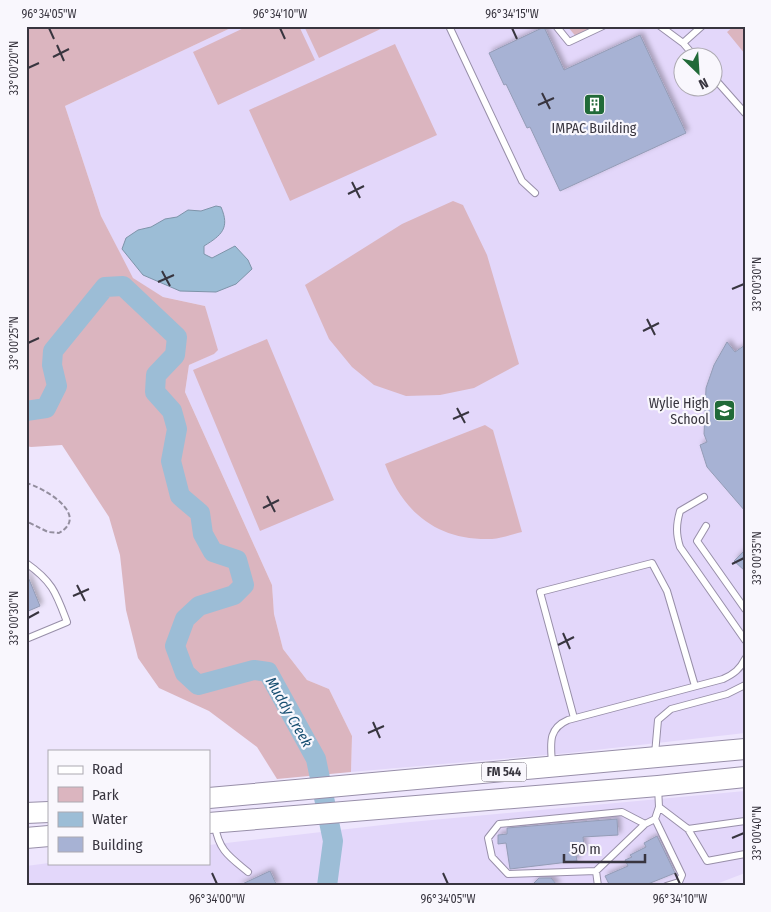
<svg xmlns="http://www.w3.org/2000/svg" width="771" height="912" font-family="'Fira Sans Condensed',sans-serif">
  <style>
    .built { fill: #e3d7fa; fill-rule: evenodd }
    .green { fill: #dbb5bf }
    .water { fill: #9cbdd6; stroke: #7e94a9 }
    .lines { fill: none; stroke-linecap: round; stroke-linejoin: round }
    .river { stroke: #9cbdd6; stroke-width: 20 }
    .building { fill: #a7b2d4; stroke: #949cb6; filter: url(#shadow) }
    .service-casing { stroke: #988fa9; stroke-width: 8 }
    .primary-casing { stroke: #988fa9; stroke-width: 22 }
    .path { stroke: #938e9e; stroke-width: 2; stroke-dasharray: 5 2.5; stroke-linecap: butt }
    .service { stroke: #fff; stroke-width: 6 }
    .primary { stroke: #fff; stroke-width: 20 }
    .ticks { fill: none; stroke: #38353f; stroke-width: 2 }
    .labels { text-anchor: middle; stroke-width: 4.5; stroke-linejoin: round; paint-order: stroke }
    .shield { fill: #f9f7fd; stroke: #726f78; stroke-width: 1 }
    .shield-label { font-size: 12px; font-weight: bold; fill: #38353f }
    .poi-label { font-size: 14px; fill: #38353f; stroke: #f9f7fd }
    .water-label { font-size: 15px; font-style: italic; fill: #174e71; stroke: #f9f7fd }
    .neatline { fill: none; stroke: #38353f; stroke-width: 2 }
    .ticks-label { font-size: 12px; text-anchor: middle; fill: #38353f }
  </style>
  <defs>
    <filter id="shadow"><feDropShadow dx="3" dy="-3" stdDeviation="2.5" flood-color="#0004"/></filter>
  </defs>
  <rect width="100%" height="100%" fill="#eee6fd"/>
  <!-- built -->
  <path class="built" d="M235 26H745V733L569 753 351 772 352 736 329 689 307 680 283 649 274 614 272 585 185 392 189 365 213 354 205 306 163 297 133 279 101 216 65 106ZM684 58H714V88H684Z
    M745 791V873L711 886H26V866L49 863H209V845L400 823Z"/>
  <!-- green -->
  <path class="green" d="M26 26H235L65 106 101 216 133 278 163 297 205 306 218 350 214 354 189 365 185 392 272 585 274 614 283 649 307 680 329 689 352 736 351 772 277 779 257 747 209 711 159 688 138 658 126 610 120 555 109 517 62 445 31 447 26 446Z
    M248 26H299L315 60 218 105 193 52Z
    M304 26H387L319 58Z
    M567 26H596L579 40Z
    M734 26H745V54L727 32Z
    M395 44 437 135 290 201 249 110Z
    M453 201 463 205 487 255 519 364 474 388 440 395 406 396 374 385 352 367 329 339 305 285 402 224Z
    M267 339 334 500 260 531 193 370Z
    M485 425 493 430 522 532C513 534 502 538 492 539 438 541 403 513 385 464Z"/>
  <!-- water -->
  <path class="water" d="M216 206 221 207C230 228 222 235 204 246V254L212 258 235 246 248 260 252 269 236 284 216 292 180 291 143 275 122 249 126 238 138 230 151 227 165 219 177 217 188 210 201 211Z"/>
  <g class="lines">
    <!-- river -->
    <path class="river" d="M26 411 46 408 57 386 52 365 53 351 105 287 123 286 177 337 175 355 156 375 155 392 172 411 177 429 171 461 180 496 200 513 203 534 213 552 237 560 244 585 234 595 199 606 185 619 175 646 185 673 198 685 254 670 268 672 316 759 333 841 327 886"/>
  </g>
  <!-- building -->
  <path class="building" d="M544 27 564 70 640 35 686 133 560 191 530 127 527 128 506 84 504 85 489 53Z
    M727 342 735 352 745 345V511L707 467 700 445 707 442 704 434 706 388 714 365Z
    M745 550V571L734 561Z
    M26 572 40 606 26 612Z
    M617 819 618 835 583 837 585 854 576 855 577 861 510 869 506 843 498 844V835L507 834V828Z
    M657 836 675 873 643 886H610L605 876 628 866 625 860 632 857 630 855 646 847 644 843Z
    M270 871 277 886H238Z
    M539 878H551L558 886H531Z"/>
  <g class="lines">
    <defs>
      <path id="service" d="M449 26 522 181 535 193
        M556 26 569 42 603 26
        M660 26 683 43
        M696 58 683 43 702 26
        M714 78 745 113
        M704 497 680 511C676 525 676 534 680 547L745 640
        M706 526 697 541 745 609
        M26 563C53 582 56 593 67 622L26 639
        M574 718 540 592 652 563 667 591 695 686
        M655 754 658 720 671 709 727 694 745 685
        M552 764C551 745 547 729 568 720L723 679C734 674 740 669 745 659
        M658 787 659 807 688 829 707 861 745 854
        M655 819 682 875 679 882 666 886
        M215 826C219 851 230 857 248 872
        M688 829 745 821
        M596 871 645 824 655 819 659 807
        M598 886 596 871 508 874 492 857 488 838 499 824 622 812 645 824"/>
      <path id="primary" d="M209 798 745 749
        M26 813 49 812
        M209 823 658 786 745 777
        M26 838 49 836"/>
    </defs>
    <!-- service casing -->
    <use href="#service" class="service-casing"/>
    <!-- primary casing -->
    <use href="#primary" class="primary-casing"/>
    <!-- path -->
    <path class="path" d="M26 483C43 487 91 515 59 533L48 532 26 521"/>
    <!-- service -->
    <use href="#service" class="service"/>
    <!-- primary -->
    <use href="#primary" class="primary"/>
  </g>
  <!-- ticks -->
  <path class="ticks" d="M49 28 54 39M280 28 285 39M512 28 517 39M57 45 64 61M53 57 69 49M28 68 39 63M542 93 550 109M538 105 554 98M352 182 360 198M348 194 364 186M162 271 170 286M158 282 174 275M732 289 744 284M647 319 655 335M643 331 659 323M28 343 39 338M457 408 465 423M453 419 469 412M267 496 275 512M263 508 279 500M732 564 744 558M77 585 85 601M73 596 89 589M28 618 39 612M563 633 570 649M558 645 574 637M373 722 380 738M368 733 384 726M732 838 744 833M212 873 217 884M443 873 448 884M675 873 680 884"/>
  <!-- icons -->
  <defs>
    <symbol id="building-square" viewBox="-11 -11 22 22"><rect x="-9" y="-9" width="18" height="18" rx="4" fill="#216a38" stroke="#f9f7fd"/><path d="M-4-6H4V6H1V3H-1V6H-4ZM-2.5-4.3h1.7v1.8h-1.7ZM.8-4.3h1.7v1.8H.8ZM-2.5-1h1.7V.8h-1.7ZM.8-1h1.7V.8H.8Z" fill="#fff"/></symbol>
    <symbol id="school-square" viewBox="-11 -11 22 22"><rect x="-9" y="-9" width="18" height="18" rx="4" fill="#216a38" stroke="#f9f7fd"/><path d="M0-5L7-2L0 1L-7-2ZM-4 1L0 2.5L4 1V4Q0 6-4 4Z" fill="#fff"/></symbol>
  </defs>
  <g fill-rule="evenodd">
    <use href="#building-square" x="582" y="92" width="25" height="25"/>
    <use href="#school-square" x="712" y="398" width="25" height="25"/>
  </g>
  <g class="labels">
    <!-- shield labels -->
    <rect class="shield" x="481.5" y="762.5" width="45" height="19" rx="4"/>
    <g class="shield-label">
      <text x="504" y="776">FM 544</text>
    </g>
    <!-- poi labels -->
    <g class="poi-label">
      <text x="594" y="133">IMPAC Building</text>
      <text x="709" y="408" text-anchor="end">Wylie High<tspan x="709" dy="16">School</tspan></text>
    </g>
    <!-- water labels -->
    <g class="water-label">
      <text transform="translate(289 712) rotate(60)" y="5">Muddy Creek</text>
    </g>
  </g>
  <!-- border -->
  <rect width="771" height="912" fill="none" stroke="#f9f7fd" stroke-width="55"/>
  <!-- legend -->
  <rect x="48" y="750" width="162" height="115" fill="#f9f7fd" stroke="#aca9b1"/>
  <rect x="58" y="766" width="25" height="8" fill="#ffffff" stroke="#aca9b1"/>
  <text x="92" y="774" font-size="15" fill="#38353f">Road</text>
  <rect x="58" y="787" width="25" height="15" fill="#dbb5bf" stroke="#aca9b1"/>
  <text x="92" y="800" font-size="15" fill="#38353f">Park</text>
  <rect x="58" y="812" width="25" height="15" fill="#9cbdd6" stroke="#aca9b1"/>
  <text x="92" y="824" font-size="15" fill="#38353f">Water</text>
  <rect x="58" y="837" width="25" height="15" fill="#a7b2d4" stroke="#aca9b1"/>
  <text x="92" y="850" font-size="15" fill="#38353f">Building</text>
  <!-- north arrow -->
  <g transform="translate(698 72) rotate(155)"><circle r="24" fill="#f9f7fd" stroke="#aca9b1"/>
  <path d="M0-4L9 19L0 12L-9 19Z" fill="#216a38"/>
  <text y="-8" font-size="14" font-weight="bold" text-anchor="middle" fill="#38353f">N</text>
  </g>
  <!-- scale -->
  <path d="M564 854v8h81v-8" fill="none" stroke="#38353f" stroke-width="2.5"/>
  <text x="571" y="854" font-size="15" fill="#38353f" stroke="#f9f7fd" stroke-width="4" paint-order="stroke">50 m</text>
  <rect x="28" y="28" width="716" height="856" class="neatline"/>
  <g class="ticks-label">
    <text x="49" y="18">96°34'05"W</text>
    <text x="280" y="18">96°34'10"W</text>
    <text x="512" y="18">96°34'15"W</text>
    <text transform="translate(14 68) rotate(-90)" y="4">33°00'20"N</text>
    <text transform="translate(757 284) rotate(-90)" y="4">33°00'30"N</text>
    <text transform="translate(14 343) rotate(-90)" y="4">33°00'25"N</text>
    <text transform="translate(757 558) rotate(-90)" y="4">33°00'35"N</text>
    <text transform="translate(14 618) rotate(-90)" y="4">33°00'30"N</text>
    <text transform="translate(757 833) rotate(-90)" y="4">33°00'40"N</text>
    <text x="217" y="903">96°34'00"W</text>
    <text x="448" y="903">96°34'05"W</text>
    <text x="680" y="903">96°34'10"W</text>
  </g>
</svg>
